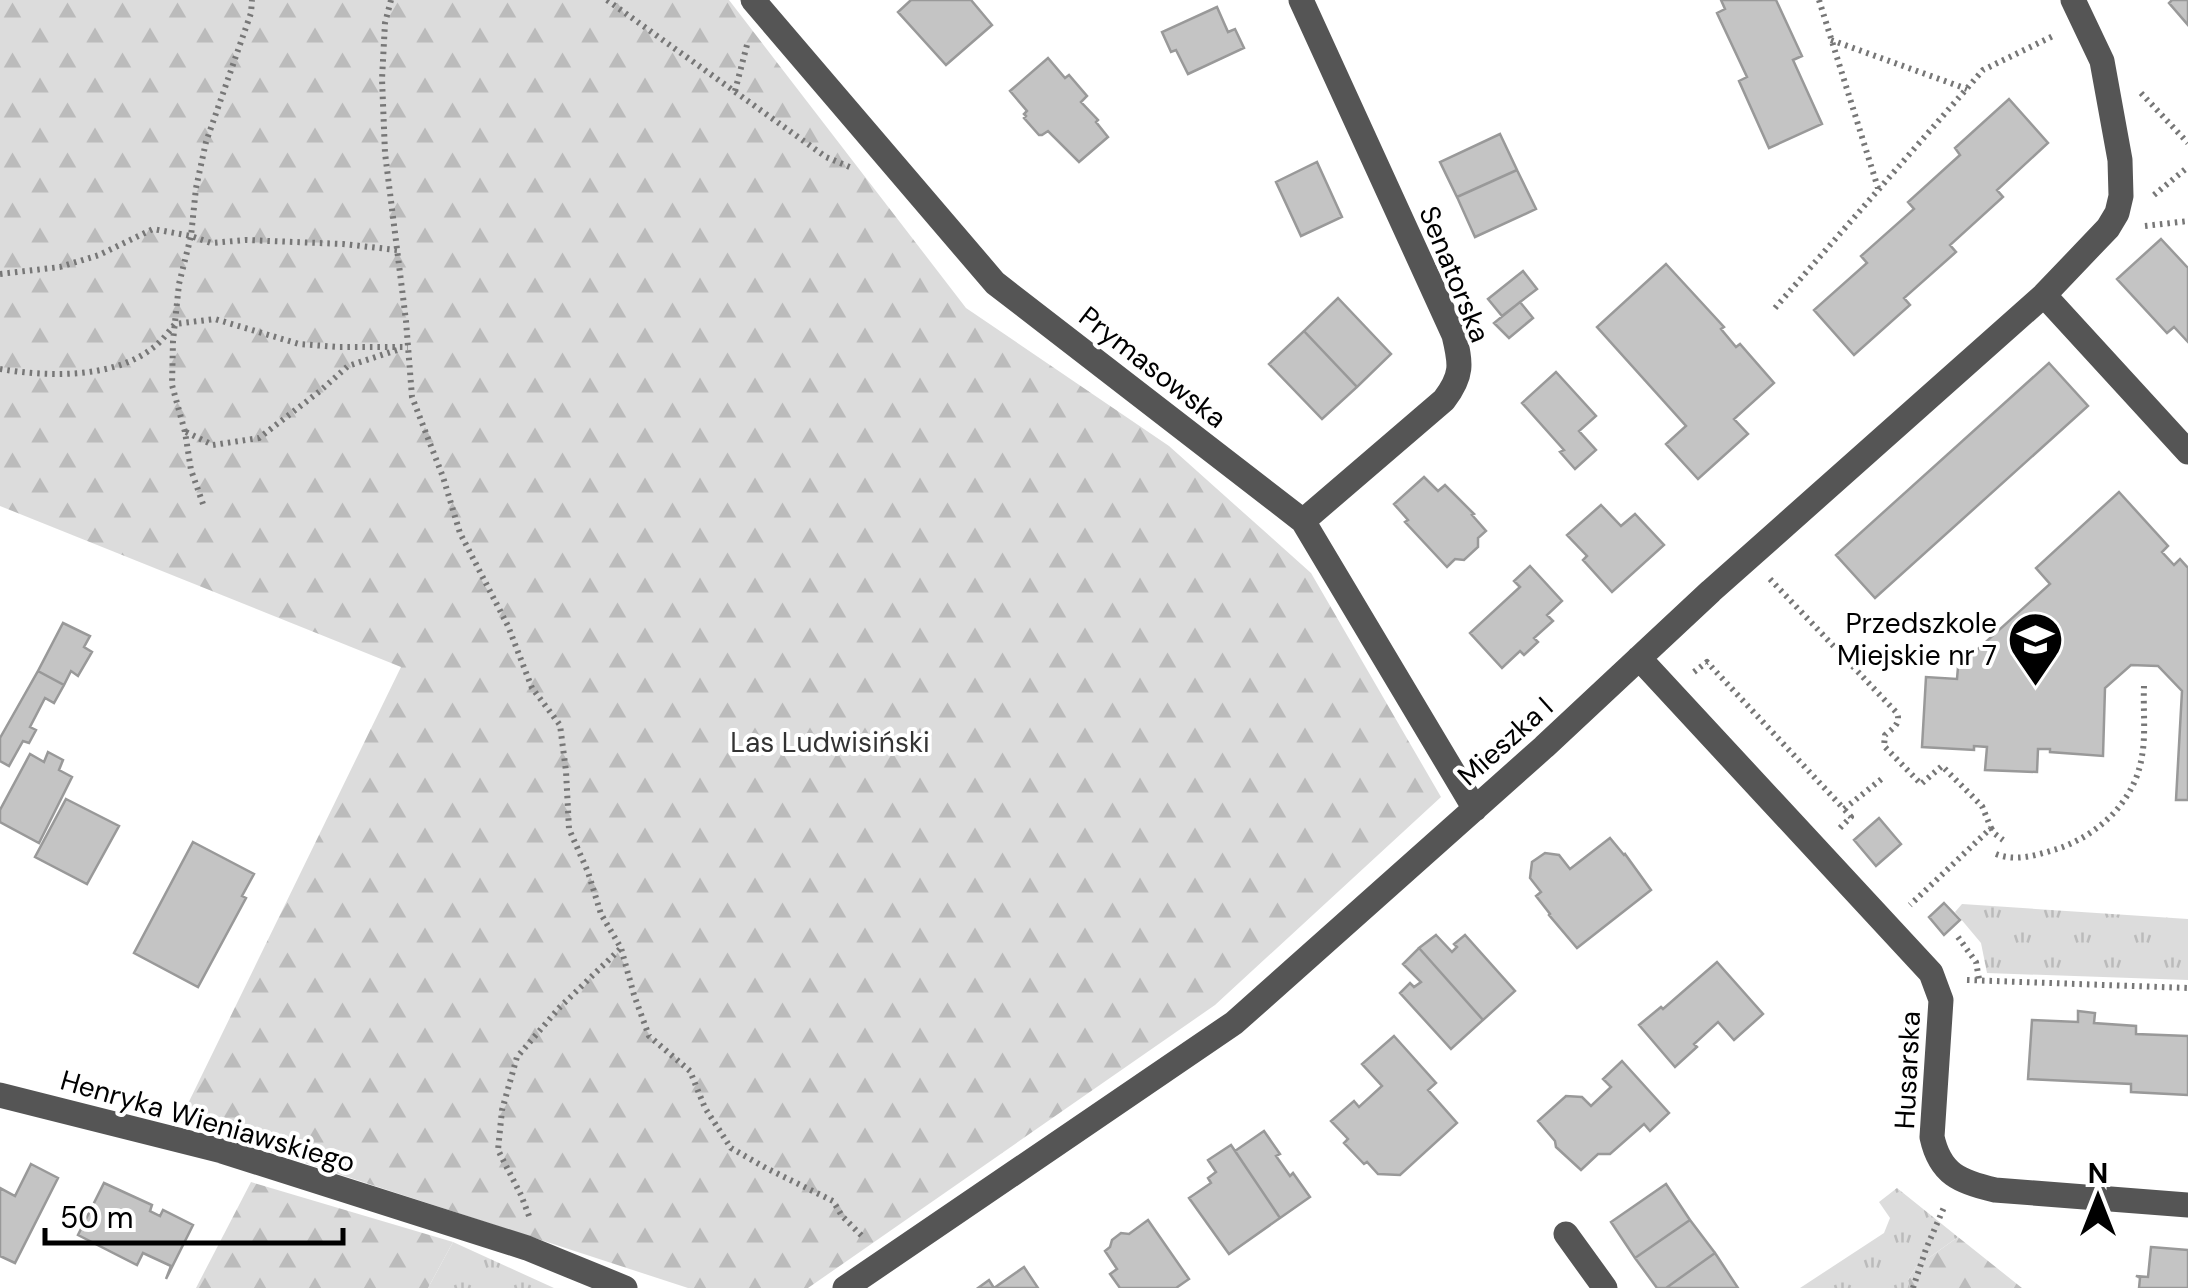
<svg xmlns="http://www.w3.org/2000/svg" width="2188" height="1288" font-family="'DM Sans',sans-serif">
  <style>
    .grass { fill: url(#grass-tufts) }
    .forest { fill: url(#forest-firs) }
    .building { fill: #c4c4c4; stroke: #999; stroke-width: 2.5 }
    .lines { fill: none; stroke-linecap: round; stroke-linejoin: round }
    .path { stroke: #777; stroke-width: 6; stroke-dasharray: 2.5 5; stroke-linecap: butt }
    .minor { stroke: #555; stroke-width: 25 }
    .labels { text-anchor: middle; stroke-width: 8; stroke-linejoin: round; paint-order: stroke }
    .street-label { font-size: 28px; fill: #000; stroke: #fff }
    .poi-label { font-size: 28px; fill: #000; stroke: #fff; text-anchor: end }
    .park-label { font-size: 28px; fill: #333; stroke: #fff }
  </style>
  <defs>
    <pattern id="grass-tufts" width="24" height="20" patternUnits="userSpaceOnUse" patternTransform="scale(2.5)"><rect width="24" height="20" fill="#dcdcdc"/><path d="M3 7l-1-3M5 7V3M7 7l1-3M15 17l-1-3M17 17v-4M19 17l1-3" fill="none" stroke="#bbb"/></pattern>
    <pattern id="forest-firs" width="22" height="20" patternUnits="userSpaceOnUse" patternTransform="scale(2.5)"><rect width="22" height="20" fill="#dcdcdc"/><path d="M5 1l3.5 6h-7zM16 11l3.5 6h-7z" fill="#bbb"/></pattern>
  </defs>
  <rect width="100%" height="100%" fill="#fff"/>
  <!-- grass -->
  <path class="grass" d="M1962 904 2188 919V980L1987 973 1981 943 1955 912Z
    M1897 1188 1958 1237 1916 1267 1908 1280 1910 1288H1800L1884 1233 1890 1218 1879 1202Z
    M453 1242 554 1288H428Z"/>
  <!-- forest -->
  <path class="forest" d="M0 0H729L966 308 1169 446 1311 573 1441 797 1215 1005 808 1288H688L179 1122 401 667 0 506Z
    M251 1182 453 1242 428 1288H196Z
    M1958 1237 2022 1288H2023H1910L1908 1280 1916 1267Z"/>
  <!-- building -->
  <path class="building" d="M911 0H971L992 25 946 65 898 12Z
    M1721 0H1776L1802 56 1793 60 1822 124 1769 148 1739 81 1747 77 1717 13 1725 9Z
    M2172 0H2188V25L2169 3Z
    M1217 7 1228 32 1235 29 1244 48 1188 74 1176 50 1171 52 1162 32Z
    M1048 58 1065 78 1069 75 1087 96 1081 102 1098 120 1096 122 1108 137 1079 162 1048 131 1042 135H1039L1024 118 1026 116 1024 114 1027 111 1010 91Z
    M2009 99 2048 143 1997 190 2003 197 1950 245 1956 252 1904 298 1910 305 1854 355 1814 310 1867 263 1861 256 1914 209 1908 202 1960 155 1955 148Z
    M1500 134 1517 170 1457 197 1440 162Z
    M1317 162 1342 217 1301 236 1276 182Z
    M1517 170 1536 209 1475 237 1457 197Z
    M2161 239 2188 268V342L2174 327 2167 333 2117 279Z
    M1666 264 1724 327 1721 329 1736 347 1740 344 1774 383 1734 419 1748 434 1698 479 1666 444 1686 426 1597 327Z
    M1523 271 1537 289 1502 316 1488 299Z
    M1338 298 1391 354 1357 387 1304 331Z
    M1520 302 1533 318 1509 338 1494 323Z
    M1304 331 1357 387 1322 419 1269 364Z
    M2049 363 2088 406 1875 598 1836 555Z
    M1556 372 1596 416 1579 431 1596 450 1575 469 1560 452 1564 450 1522 403Z
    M1424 477 1438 491 1445 485 1474 514 1472 515 1486 531 1478 538V547L1464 560 1455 559 1447 567 1405 522 1408 520 1394 504Z
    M2119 492 2168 546 2162 552 2174 565 2180 559 2188 568V800H2176L2182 691 2158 666 2131 665 2105 688 2103 756 2050 752V749H2038L2037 772 1985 770 1987 747 1974 746V750L1922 747 1926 677 1957 679 1958 667 2050 584 2036 568Z
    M1601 505 1621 526 1635 514 1664 545 1612 592 1583 560 1587 556 1567 535Z
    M1530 566 1562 601 1547 615 1553 621 1534 638 1538 642 1524 655 1520 651 1502 668 1470 633 1520 587 1514 581Z
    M63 623 90 636 84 647 92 652 78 676 71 671 64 685 38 671Z
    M38 671 64 685 54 703 45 698 30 727 36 730 29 743 23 741 9 766 0 761V738Z
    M48 752 63 760 59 770 72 777 39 843 0 822V810L30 754 44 762Z
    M66 799 119 826 87 884 35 857Z
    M1879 818 1901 844 1876 866 1854 840Z
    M1610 838 1624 855 1625 854 1651 890 1577 948 1549 915 1550 914 1536 896 1541 892 1530 878 1532 862 1545 853 1559 855 1570 869Z
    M193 842 254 874 242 896 246 898 198 987 134 953Z
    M1944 903 1960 920 1944 935 1929 917Z
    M1436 935 1452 952 1457 947 1454 944 1465 935 1515 991 1483 1020 1419 948Z
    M1419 948 1483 1020 1451 1049 1400 993 1410 983 1414 987 1421 982 1403 964Z
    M1717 962 1763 1014 1734 1040 1718 1022 1694 1044 1697 1047 1675 1067 1639 1025 1661 1007 1663 1009Z
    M2078 1011 2095 1013 2094 1023 2136 1026V1034L2188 1036V1095L2131 1092V1084L2028 1079 2032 1020 2078 1022Z
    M1394 1036 1436 1083 1428 1090 1457 1123 1400 1175 1378 1174 1367 1162 1364 1164 1344 1143 1348 1139 1331 1121 1354 1101 1359 1107 1382 1086 1362 1064Z
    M1622 1061 1669 1113 1650 1131 1644 1124 1610 1154H1598L1581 1170 1556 1147 1555 1141 1538 1121 1566 1096 1582 1097 1591 1106 1611 1087 1603 1079Z
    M1264 1131 1280 1154 1276 1156 1290 1176 1293 1173 1310 1197 1280 1218 1235 1151Z
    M1231 1145 1280 1218 1229 1254 1189 1198 1211 1183 1208 1178 1216 1172 1208 1160Z
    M31 1164 58 1178 15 1263 0 1256V1188L15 1196Z
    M104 1183 152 1205 150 1211 160 1216 163 1210 193 1225 166 1279 171 1266 143 1253 137 1265 78 1235Z
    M1666 1184 1690 1220 1635 1258 1611 1222Z
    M1148 1220 1189 1279 1176 1288H1120L1110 1274 1117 1269 1105 1251 1110 1247 1112 1240 1121 1233 1129 1234Z
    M1690 1220 1715 1253 1666 1288H1657L1635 1258Z
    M2151 1247 2188 1250V1288H2139L2140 1278 2136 1276 2148 1277Z
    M1715 1253 1738 1288H1666Z
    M1024 1267 1038 1288H978L989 1280 994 1288Z"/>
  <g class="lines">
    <!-- path -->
    <path class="path" d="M391 0 385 23 382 79 385 153 406 321 412 397 443 477 460 533 508 626 532 688 560 725 566 771 569 829 588 872 601 914 621 948 634 995 649 1036 690 1071 705 1108 731 1148 766 1168 833 1201 842 1216 863 1237
      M607 0 826 157 852 168
      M1819 0 1878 188
      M1831 40 1967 89
      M735 91 748 41
      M2141 93 2188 143
      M2154 195 2188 167
      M2145 226 2188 221
      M0 274 60 267 99 255 153 229 191 236 211 243 246 240 343 244 397 250
      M1775 308 1983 70 2055 35
      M0 369C48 377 114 379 154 347 162 341 169 331 175 324L215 319 299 344 339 347H408
      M186 432 213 445 259 438 320 391 348 366 397 350
      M203 504 191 470 185 432 172 385 173 341 179 284 191 236 196 188 206 142 251 13 252 0
      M1770 579 1897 713C1901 724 1893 728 1885 735L1884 746 1921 784 1942 766 1982 806 1991 828 1910 905
      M1694 672 1707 662 1844 809 1884 777
      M1840 828 1851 817 1844 809
      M1991 828 1995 834 2003 840
      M1996 854C2016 862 2037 855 2057 849 2099 835 2135 801 2142 756 2146 734 2143 709 2144 686
      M1958 937 1976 962 1979 979
      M1967 980 2188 988
      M529 1216 521 1195 498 1150 502 1110 517 1057 559 1008 620 949
      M1913 1288 1926 1249 1945 1205"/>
    <!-- minor -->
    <path class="minor" d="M753 0 995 283 1303 521 1475 809
      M1301 0 1454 335C1461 364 1463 375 1444 400L1303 521
      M2044 295 2188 452
      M1639 658 1931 973 1941 1000 1932 1137C1940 1174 1960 1182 1995 1190L2188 1205
      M0 1095 222 1151 527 1248 625 1288
      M1566 1234 1605 1288
      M845 1288 1234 1023 1544 747 1711 591 2044 295 2108 228 2117 213 2121 196 2120 160 2102 61 2073 0"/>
  </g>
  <!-- icons -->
  <defs>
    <symbol id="school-pin" viewBox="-11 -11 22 30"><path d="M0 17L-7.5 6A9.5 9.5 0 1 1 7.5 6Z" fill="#000" stroke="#fff"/><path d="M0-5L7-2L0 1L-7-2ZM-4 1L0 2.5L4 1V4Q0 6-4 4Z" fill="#fff"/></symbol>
  </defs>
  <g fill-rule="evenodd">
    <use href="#school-pin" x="2004" y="608" width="63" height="86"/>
  </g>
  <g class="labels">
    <!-- street labels -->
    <g class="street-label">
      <text transform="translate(1455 274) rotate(68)" y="10">Senatorska</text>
      <text transform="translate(1153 367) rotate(38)" y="10">Prymasowska</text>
      <text transform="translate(1505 741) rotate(-42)" y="10">Mieszka I</text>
      <text transform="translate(1907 1070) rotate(-87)" y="10">Husarska</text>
      <text transform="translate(208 1121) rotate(16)" y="10">Henryka Wieniawskiego</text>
    </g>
    <!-- poi labels -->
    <g class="poi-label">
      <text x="1997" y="633">Przedszkole<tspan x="1997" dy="32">Miejskie nr 7</tspan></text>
    </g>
    <!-- park labels -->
    <g class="park-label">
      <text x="830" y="752">Las Ludwisiński</text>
    </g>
  </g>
  <!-- north arrow -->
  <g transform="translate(2098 1198)" stroke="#ffffff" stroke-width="8" paint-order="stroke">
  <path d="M0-8L18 38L0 25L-18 38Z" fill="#000000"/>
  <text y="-15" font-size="28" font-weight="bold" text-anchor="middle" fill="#000000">N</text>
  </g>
  <!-- scale -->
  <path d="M45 1228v15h298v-15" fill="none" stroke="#000000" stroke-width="5"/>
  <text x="60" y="1228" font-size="30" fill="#000000" stroke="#ffffff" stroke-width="8" paint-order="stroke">50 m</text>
</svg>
